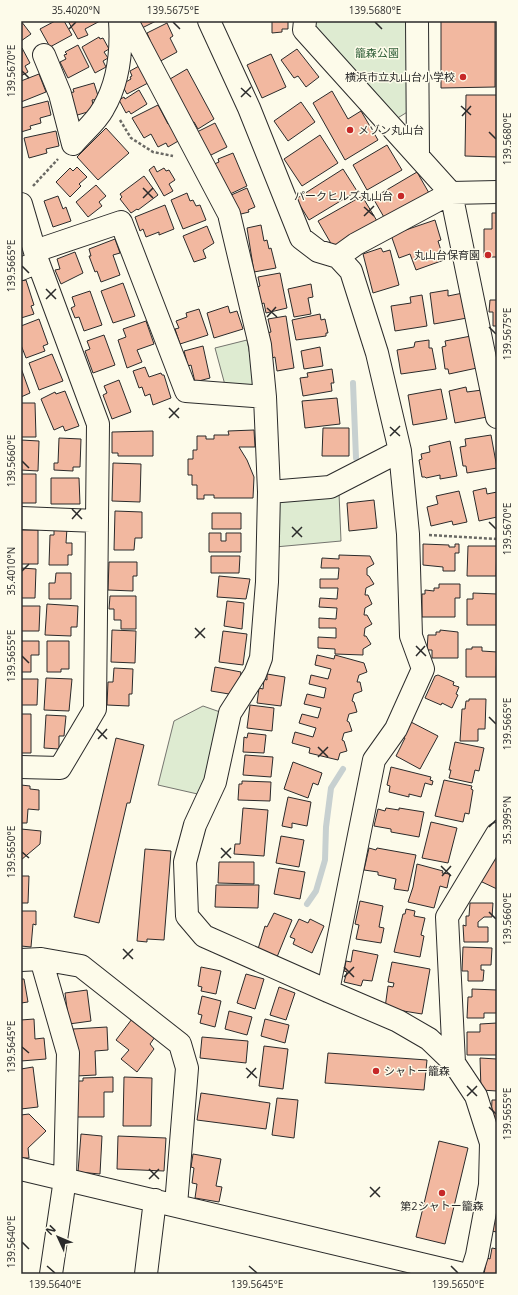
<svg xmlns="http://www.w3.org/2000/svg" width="518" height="1295" font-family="'Open Sans','Noto Sans JP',sans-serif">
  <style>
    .green { fill: #deebd1; stroke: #74746e }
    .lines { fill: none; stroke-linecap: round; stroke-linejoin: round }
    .stream { stroke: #c7d0d0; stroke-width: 6 }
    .building { fill: #f2b8a0; stroke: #2b2b2b }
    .minor-casing { stroke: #2b2b2b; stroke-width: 24 }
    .path { stroke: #6a6964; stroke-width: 2.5; stroke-dasharray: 3 2; stroke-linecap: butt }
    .minor { stroke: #fdfbea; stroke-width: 22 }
    .ticks { fill: none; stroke: #2b2b2b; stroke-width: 1.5 }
    .poi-dot { fill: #c62828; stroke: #fdfbea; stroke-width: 1.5 }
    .labels { text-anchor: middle; stroke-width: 3; stroke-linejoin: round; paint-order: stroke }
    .park-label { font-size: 11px; fill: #34623c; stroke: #fdfbea }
    .poi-label { font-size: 11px; fill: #2b2b2b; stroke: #fdfbea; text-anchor: end }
    .neatline { fill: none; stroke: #2b2b2b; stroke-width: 1.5 }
    .ticks-label { font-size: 10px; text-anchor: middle; fill: #2b2b2b }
  </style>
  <rect width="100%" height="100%" fill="#fdfbea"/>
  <!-- green -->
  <path class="green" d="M313 21H408L409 111 396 119 313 31Z
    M247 340 257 390 225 385 215 348Z
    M339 493 341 541 275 547 276 499Z
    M203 706 223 713 202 795 158 785 174 721Z"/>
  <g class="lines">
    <!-- stream -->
    <path class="stream" d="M353 383 356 458
      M307 904 316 891 325 860 326 827 331 788 343 769"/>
  </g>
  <!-- building -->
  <path class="building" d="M21 21 31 34 21 41Z
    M55 21H64L72 35 50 47 40 29Z
    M68 21H100L85 29 88 35 78 39Z
    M139 21H156L142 28Z
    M272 21H288V29H282V32L272 33Z
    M441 21H495V87L441 88Z
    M167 23 173 36 170 38 177 52 157 63 146 42 150 40 147 33Z
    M99 37 100 39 103 38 109 49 104 52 108 58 103 61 106 67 95 73 82 47Z
    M78 45 89 67 68 78 60 62 66 59 64 55 67 54 65 52Z
    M22 48 30 63 25 66 28 72 21 76Z
    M297 49 319 77 306 87 298 76 294 78 281 60Z
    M271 54 286 87 262 98 247 65Z
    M139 66 148 83 127 94 123 87 125 86 124 83 131 79 130 77 132 76 130 71Z
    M187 69 214 119 198 129 194 122 191 123 170 79Z
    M39 74 46 92 21 102V81Z
    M94 83 99 99 92 100 94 109 91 111 74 116 68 93 74 92 73 89Z
    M139 90 147 104 131 114 129 111 126 113 119 100 124 97 125 99Z
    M332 91 348 119 361 111 378 140 345 160 313 103Z
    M466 95H497V157L465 156Z
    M48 101 51 115 40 118 41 123 30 126 31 129 21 132V108Z
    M301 102 315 122 288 141 274 121Z
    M158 105 168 124 170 123 180 140 168 147 166 143 158 147 151 134 144 138 132 118Z
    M215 123 227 147 207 157 195 133Z
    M106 128 129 153 98 180 77 157Z
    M56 131 59 146 46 149 47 153 29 158 24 138Z
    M320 135 338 163 302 186 284 159Z
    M387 145 402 170 367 190 353 165Z
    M233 153 247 186 228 195 212 165 219 162 218 159Z
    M154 166 157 172 164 168 166 171 169 170 175 180 169 184 173 191 164 196 149 170Z
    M77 167 87 177 79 184 81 186 70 197 56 182 70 168 73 171Z
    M343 169 357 191 309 220 296 199Z
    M417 172 429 193 385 219 373 198Z
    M144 176 158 195 138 210 137 209 131 213 120 199 122 197 120 194Z
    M96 185 106 196 99 202 102 206 88 217 76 202Z
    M247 188 255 207 248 210 249 212 237 215 229 196Z
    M187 193 190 201 193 200 196 206 200 205 206 220 183 229 171 200Z
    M58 196 63 209 66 207 71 221 53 227 44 201Z
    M362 196 377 221 333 247 318 221Z
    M165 205 174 229 159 235V232L146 237 143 229 140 231 135 217Z
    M492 213H497V257H484V229H492Z
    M435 220 441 240 438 241 444 260 416 270 410 254 399 258 391 235Z
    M261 225 264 241 267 240 269 249 271 248 276 268 254 272 247 228Z
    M207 226 214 243 203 250 206 258 194 262 183 236Z
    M115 239 120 253 113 255 120 275 101 282 97 271 95 272 89 256H91L89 249Z
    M381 248 383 252 390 250 399 285 373 293 363 254Z
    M75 252 83 273 61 284 55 270 60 269 57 259Z
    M280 273 287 308 266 313 264 303 261 304 257 287 260 286 258 277Z
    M26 280 34 305 31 306 34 314 21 318V281Z
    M123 283 135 316 113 323 101 291Z
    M311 284 313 297 308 298 311 314 294 317 288 289Z
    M448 290V296L463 293 467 318 434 324 430 293Z
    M90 291 102 325 84 331 79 317 75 318 71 308 75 306 72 297Z
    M422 295 427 326 395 331 391 306 411 303 410 297Z
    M490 300H497V326H493V312H489Z
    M228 306 230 313 237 311 243 329 214 338 207 313Z
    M199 309 208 335 180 344 175 329 179 328 176 321 187 317 186 313Z
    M320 314 321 320 325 319 328 333H326V336L296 340 292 320Z
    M286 316 294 368 277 371 275 357 272 358 267 333 271 332 268 319Z
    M39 319 48 344 43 346 45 351 26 358 21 345V326Z
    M146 321 154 344 137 350 142 362 127 368 118 340 126 337 123 329Z
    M104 335 115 365 93 373 85 351 90 349 87 341Z
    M471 336 477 368 449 374 448 369H445L442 347 446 346 445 341Z
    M429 340V348H432L436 369 401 374 397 350 414 347 415 342Z
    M203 346 210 378 195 382 191 365 188 366 184 351Z
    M320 347 323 366 304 369 301 351Z
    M52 354 63 381 39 390 29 363Z
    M145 367 149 377 161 373 162 375H164L171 398 153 405 150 394 145 396 142 387 139 388 133 371Z
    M21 368 30 393 21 397Z
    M332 369 334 383H331L332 391 303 396 300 378 308 377 307 373Z
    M119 380 131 412 112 419 103 395 107 393 104 386Z
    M466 387 467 392 482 390 487 417 455 423 449 391Z
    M441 389 447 419 413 425 408 395Z
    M65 391 79 426 65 431 63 426 54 430 41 399 55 392 56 394Z
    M337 398 340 424 305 428 302 401Z
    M21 403H35L36 437H21Z
    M323 428H349V456H322Z
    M254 430 255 447H239L247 460 254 477 253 498H214V495H204V499H197V485H192V475H188V459H193V450H197V436H206V439H214V435H229L228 431Z
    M153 431V456H118V453H112V432Z
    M491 435 497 468 467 473 466 466H463L460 447 466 446 465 439Z
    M59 438 81 439 80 467H73V471L54 470V463H58Z
    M21 440 39 441 38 471 21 470Z
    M450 441 457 476 440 479V475L426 478 425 477H422L419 460 422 459 421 454 430 452 429 446Z
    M113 463 141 464 140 502 112 501Z
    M21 474H36V503H21Z
    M51 478H79L80 504H51Z
    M486 488 487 494 497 492V517L479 521 473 491Z
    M459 491 467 522 453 525 452 521 431 526 427 507 438 504 436 496Z
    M374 500 377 528 349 531 347 503Z
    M115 511 142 512V538H135L134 550H114Z
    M212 513H241V529H212Z
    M54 527 67 528 66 543H72V555H68V565H49L50 535H54Z
    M21 530H38V564H21Z
    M209 533H221V541H226V533H241V552H209Z
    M423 544 449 545V547H455V544H459V553H455V571H443V567L423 565Z
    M468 546H497L496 576H467Z
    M339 555 370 556 374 564 367 568V575L369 576 374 584 366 588 365 595H368L372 604 365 608 364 615H367L372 624 365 628 364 636H366L371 644 363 649V655L335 654V649L318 648V637L336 638V628H319V618L336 619 337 608 319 607 320 598 337 599 338 588H320V579H338L339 568H321L322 558 339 559Z
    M211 556H240L239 573H211Z
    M109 562H137V576H133V591L108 590Z
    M21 568 36 569 35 598H21Z
    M56 573H71V599H49V583H55Z
    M219 576 250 579 246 599 217 597Z
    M439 584H460V598H455V617H422V594H425V590L434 591V588H439Z
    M473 593 497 594V625H467V599H473Z
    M110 596H136V629H121V620H114V609H109Z
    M227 601 244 603 242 629 224 626Z
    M47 604 78 606 77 627H71V636L45 635Z
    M21 606H40L39 631H21Z
    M112 630 136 631 135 663 111 662Z
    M440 630 458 632V658H432V650H427L428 635H436V632H440Z
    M223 631 247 634 243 665 219 662Z
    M21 641H39V655H31V672H21Z
    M47 641H69V669H61V672H47Z
    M472 647H482V651L497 652 496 677H466V649H472Z
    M317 655 334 659 335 655 364 663 367 672 359 675 357 682H360L362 691 354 694 352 701 354 702 357 712 349 714 347 721 349 722 352 731 344 733 342 740 344 741 347 751 340 753 338 760 309 753 310 748 292 743 295 732 313 737 316 728 299 723 302 714 318 718 321 708 304 704 307 694 324 698 326 688 309 684 311 675 328 679 331 669 315 665Z
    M215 667 241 672 239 685 235 695 211 691Z
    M114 668 133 669 132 694H129V706L107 705 108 682H113Z
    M267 674 285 677 281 706 257 703 259 688 263 689 264 679 267 680Z
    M438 675 454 682 453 685 459 687 456 694 458 695 452 708 442 703 441 705 425 698 435 676Z
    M46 678 72 679 69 711 44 710Z
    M21 679H38L37 705H21Z
    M469 699H486L485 729H478V741H460L462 709H465L466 701H469Z
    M250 705 274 708 272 731 247 728Z
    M21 714H31V753H21Z
    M46 715 66 716 64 736H59V749L44 748Z
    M409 721 438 736 420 769 396 756 405 738 401 736Z
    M248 733 266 735 264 753 243 752 244 737 247 738Z
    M116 738 144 745 130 803H127L99 923 74 917Z
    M455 742 484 748 479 771 475 770 472 783 449 778 451 770H449Z
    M245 755 273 757 271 777 243 775Z
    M293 762 322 773 318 785 313 783 308 798 284 789Z
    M391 767 431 777 430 780 433 781 432 785 425 783 421 797 409 794V797L389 792 390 786 387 785Z
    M444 780 472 786 471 789 473 790 469 814 465 813 463 822 435 816Z
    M242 781 271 782 270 801 238 800 239 784H242Z
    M21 785 30 786V789L39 790V810L28 809 27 823H21Z
    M288 797 311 802 307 826 292 823V828L282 826Z
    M243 808 268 810 264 856 234 854 235 844H240Z
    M386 808 399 810V808L424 812 419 837 391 832V829L374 826 378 809 385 811Z
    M431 822 457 828 448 863 422 858Z
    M21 829 41 831 40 844 21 860Z
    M281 836 304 840 299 867 276 863Z
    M369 848 376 850 377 848 416 855 408 891 394 889 396 879 378 875V872L364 870Z
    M145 849 171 851 164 940 147 939V942L137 941Z
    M497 852V889L480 881Z
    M219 862H254V884L218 883Z
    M417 864 443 871 442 873 450 874 447 888 440 886 434 908 408 902 413 887Z
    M279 868 305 872 300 899 274 894Z
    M21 876H29L28 903H21Z
    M216 885H259L258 908 215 907Z
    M360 901 383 906 379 927 384 928 381 943 356 939 359 925 355 924Z
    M470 903H493L492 917H484L478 922V927H488V942H464L463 925 466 926V916H469Z
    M406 909 415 911 414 916 425 918 421 935 424 936 420 957 394 952 403 914H405Z
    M21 911H36V925L33 924 31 947 21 946Z
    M274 913 292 920 277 957 258 949 265 926 267 927Z
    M299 919 308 923 310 919 324 926 312 953 293 944 295 939 290 937Z
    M463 947 492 948 491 965H481V970H484L483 981H468V971H462Z
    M353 950 378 955 372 981 363 980 361 986 344 982 347 972 344 971 346 961 351 962Z
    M392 962 430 969 422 1014 385 1008 388 986 393 987 394 983 388 982Z
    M201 967 221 971 216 994 201 991 202 987 198 986Z
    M246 974 264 979 255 1009 237 1003Z
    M21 979H24L28 1002 21 1003Z
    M279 987 295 993 286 1020 270 1015Z
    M472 989 497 990V1013H484V1018H467L468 997H472Z
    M87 990 91 1021 69 1024 65 993Z
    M202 996 221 1001 215 1027 200 1023 202 1015 198 1014Z
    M229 1011 252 1017 247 1035 225 1029Z
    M34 1019 35 1039 44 1038 46 1059 21 1061V1020Z
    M132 1019 155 1037 150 1044 154 1049 137 1072 121 1059 129 1050 116 1040Z
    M265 1019 289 1025 285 1043 261 1036Z
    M497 1023V1055H467V1032H480V1024Z
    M107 1027 108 1050 95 1051 96 1075 76 1076 73 1029Z
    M202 1037 248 1041 246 1063 200 1058Z
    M264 1046 288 1049 283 1089 259 1086Z
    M328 1053 427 1060 424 1090 325 1083Z
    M480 1058 497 1059V1091L481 1090Z
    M33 1067 38 1107 21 1109V1069Z
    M113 1077V1092H104V1117H76L75 1081H83V1078Z
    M124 1077 152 1078 151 1126H123Z
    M201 1093 270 1103 266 1129 197 1120Z
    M277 1098 298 1100 294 1138 272 1135Z
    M492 1100H497V1125V1120H491Z
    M29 1114 46 1131 28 1148 29 1158H21V1115Z
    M81 1134 102 1136 100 1174 78 1172Z
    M118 1136 166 1138 164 1171 117 1169Z
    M439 1141 468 1148 445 1244 416 1237Z
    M193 1154 221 1159 216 1186 222 1187 219 1202 195 1198 197 1184 192 1183 194 1168 191 1167Z
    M496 1208H497V1232L491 1231Z
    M492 1248 497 1249V1274H484L487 1258 490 1259Z"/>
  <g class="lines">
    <defs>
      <path id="minor" d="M127 21 229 214 260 345 265 397 269 492 267 582 261 658 255 674 230 713 215 782 195 825 185 862 187 916 204 936 328 991 398 1021 429 1039 454 1063 476 1096 491 1143 490 1185 477 1255 471 1274
        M209 21 249 108 301 238 318 251 338 257 351 271 377 353 400 451 408 534 411 636 423 669 396 729 374 760 328 991
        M305 21 304 30 451 193 497 417
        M417 21 418 156
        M44 55 60 94 73 144
        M73 144C82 133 96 122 103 109 119 82 122 51 120 21
        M21 204 38 262 98 424 95 709 60 768 21 767
        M35 251 121 222 186 391 265 397
        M338 257 356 244 451 193 497 192
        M21 269 38 262
        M269 492 330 487 400 451
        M21 518 97 521
        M41 959 68 1053 65 1179 51 1274
        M21 960 41 959 81 966 180 1044 187 1068 176 1205
        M454 1063 447 917 497 834
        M21 1169 463 1274
        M146 1274 155 1200"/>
    </defs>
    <!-- minor casing -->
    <use href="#minor" class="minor-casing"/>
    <!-- path -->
    <path class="path" d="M120 120 131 138 153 152 173 156
      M33 186 58 159
      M429 535 497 539"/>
    <!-- minor -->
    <use href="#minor" class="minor"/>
  </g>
  <!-- ticks -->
  <path class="ticks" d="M173 22 180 29M375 22 382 29M69 29 76 22M22 71 29 78M241 88 251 97M241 97 251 87M461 106 471 115M462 116 471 106M489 132 496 139M143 188 153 198M143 198 153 188M364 207 374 216M364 216 374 206M22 266 29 273M46 289 56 299M46 299 56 289M267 308 277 317M267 317 276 307M489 327 496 334M169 408 179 418M169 418 179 408M390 427 400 436M390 436 400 426M22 461 29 468M72 509 82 519M72 519 81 509M489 522 496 529M292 527 302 537M292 537 302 527M22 571 29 564M195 628 205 638M195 638 205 628M416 646 426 656M22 656 29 663M416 656 425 646M489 717 496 724M97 729 107 739M98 739 107 729M318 747 328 757M318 757 328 747M489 827 496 820M221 848 231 858M22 852 29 858M221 858 231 848M441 866 451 876M442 876 451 866M489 912 496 919M123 949 133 959M123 959 133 949M344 967 354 977M344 977 354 967M22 1047 29 1053M246 1068 257 1078M247 1078 256 1068M467 1086 477 1096M467 1096 477 1086M489 1107 496 1114M149 1169 159 1179M149 1179 159 1169M370 1187 380 1197M370 1197 380 1187M22 1242 29 1249M47 1266 55 1273M249 1266 257 1273M451 1266 458 1273"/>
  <!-- markers -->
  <g class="poi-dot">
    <circle cx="463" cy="77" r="4"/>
    <circle cx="350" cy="130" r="4"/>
    <circle cx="401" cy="196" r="4"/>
    <circle cx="488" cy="255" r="4"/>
    <circle cx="376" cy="1071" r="4"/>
    <circle cx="442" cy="1193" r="4"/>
  </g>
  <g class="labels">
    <!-- park labels -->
    <g class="park-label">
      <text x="377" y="57">籠森公園</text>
    </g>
    <!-- poi labels -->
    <g class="poi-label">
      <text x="455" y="81">横浜市立丸山台小学校</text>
      <text x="358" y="134" text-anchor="start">メゾン丸山台</text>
      <text x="393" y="200">パークヒルズ丸山台</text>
      <text x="480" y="259">丸山台保育園</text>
      <text x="384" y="1075" text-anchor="start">シャトー籠森</text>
      <text x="442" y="1210" text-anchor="middle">第2シャトー籠森</text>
    </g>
  </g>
  <!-- border -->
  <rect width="518" height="1295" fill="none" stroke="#fdfbea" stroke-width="44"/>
  <!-- north arrow -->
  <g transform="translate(58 1237) rotate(314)" stroke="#fdfbea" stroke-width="3" paint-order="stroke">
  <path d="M0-3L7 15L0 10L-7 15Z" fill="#2b2b2b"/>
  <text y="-6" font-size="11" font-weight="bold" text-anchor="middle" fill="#2b2b2b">N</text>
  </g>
  <rect x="22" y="22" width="474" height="1251" class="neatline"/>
  <g class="ticks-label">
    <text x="76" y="14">35.4020°N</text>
    <text x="173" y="14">139.5675°E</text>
    <text x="375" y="14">139.5680°E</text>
    <text transform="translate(11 71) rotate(-90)" y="4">139.5670°E</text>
    <text transform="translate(507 139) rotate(-90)" y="4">139.5680°E</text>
    <text transform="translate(11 266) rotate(-90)" y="4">139.5665°E</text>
    <text transform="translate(507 334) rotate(-90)" y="4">139.5675°E</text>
    <text transform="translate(11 461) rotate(-90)" y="4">139.5660°E</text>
    <text transform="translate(507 529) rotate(-90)" y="4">139.5670°E</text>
    <text transform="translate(11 571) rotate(-90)" y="4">35.4010°N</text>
    <text transform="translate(11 656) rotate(-90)" y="4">139.5655°E</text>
    <text transform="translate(507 724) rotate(-90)" y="4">139.5665°E</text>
    <text transform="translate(507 820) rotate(-90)" y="4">35.3995°N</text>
    <text transform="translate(11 852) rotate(-90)" y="4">139.5650°E</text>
    <text transform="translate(507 919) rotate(-90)" y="4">139.5660°E</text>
    <text transform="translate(11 1047) rotate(-90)" y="4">139.5645°E</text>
    <text transform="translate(507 1114) rotate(-90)" y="4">139.5655°E</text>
    <text transform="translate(11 1242) rotate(-90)" y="4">139.5640°E</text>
    <text x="55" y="1288">139.5640°E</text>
    <text x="257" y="1288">139.5645°E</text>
    <text x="458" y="1288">139.5650°E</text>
  </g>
</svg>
